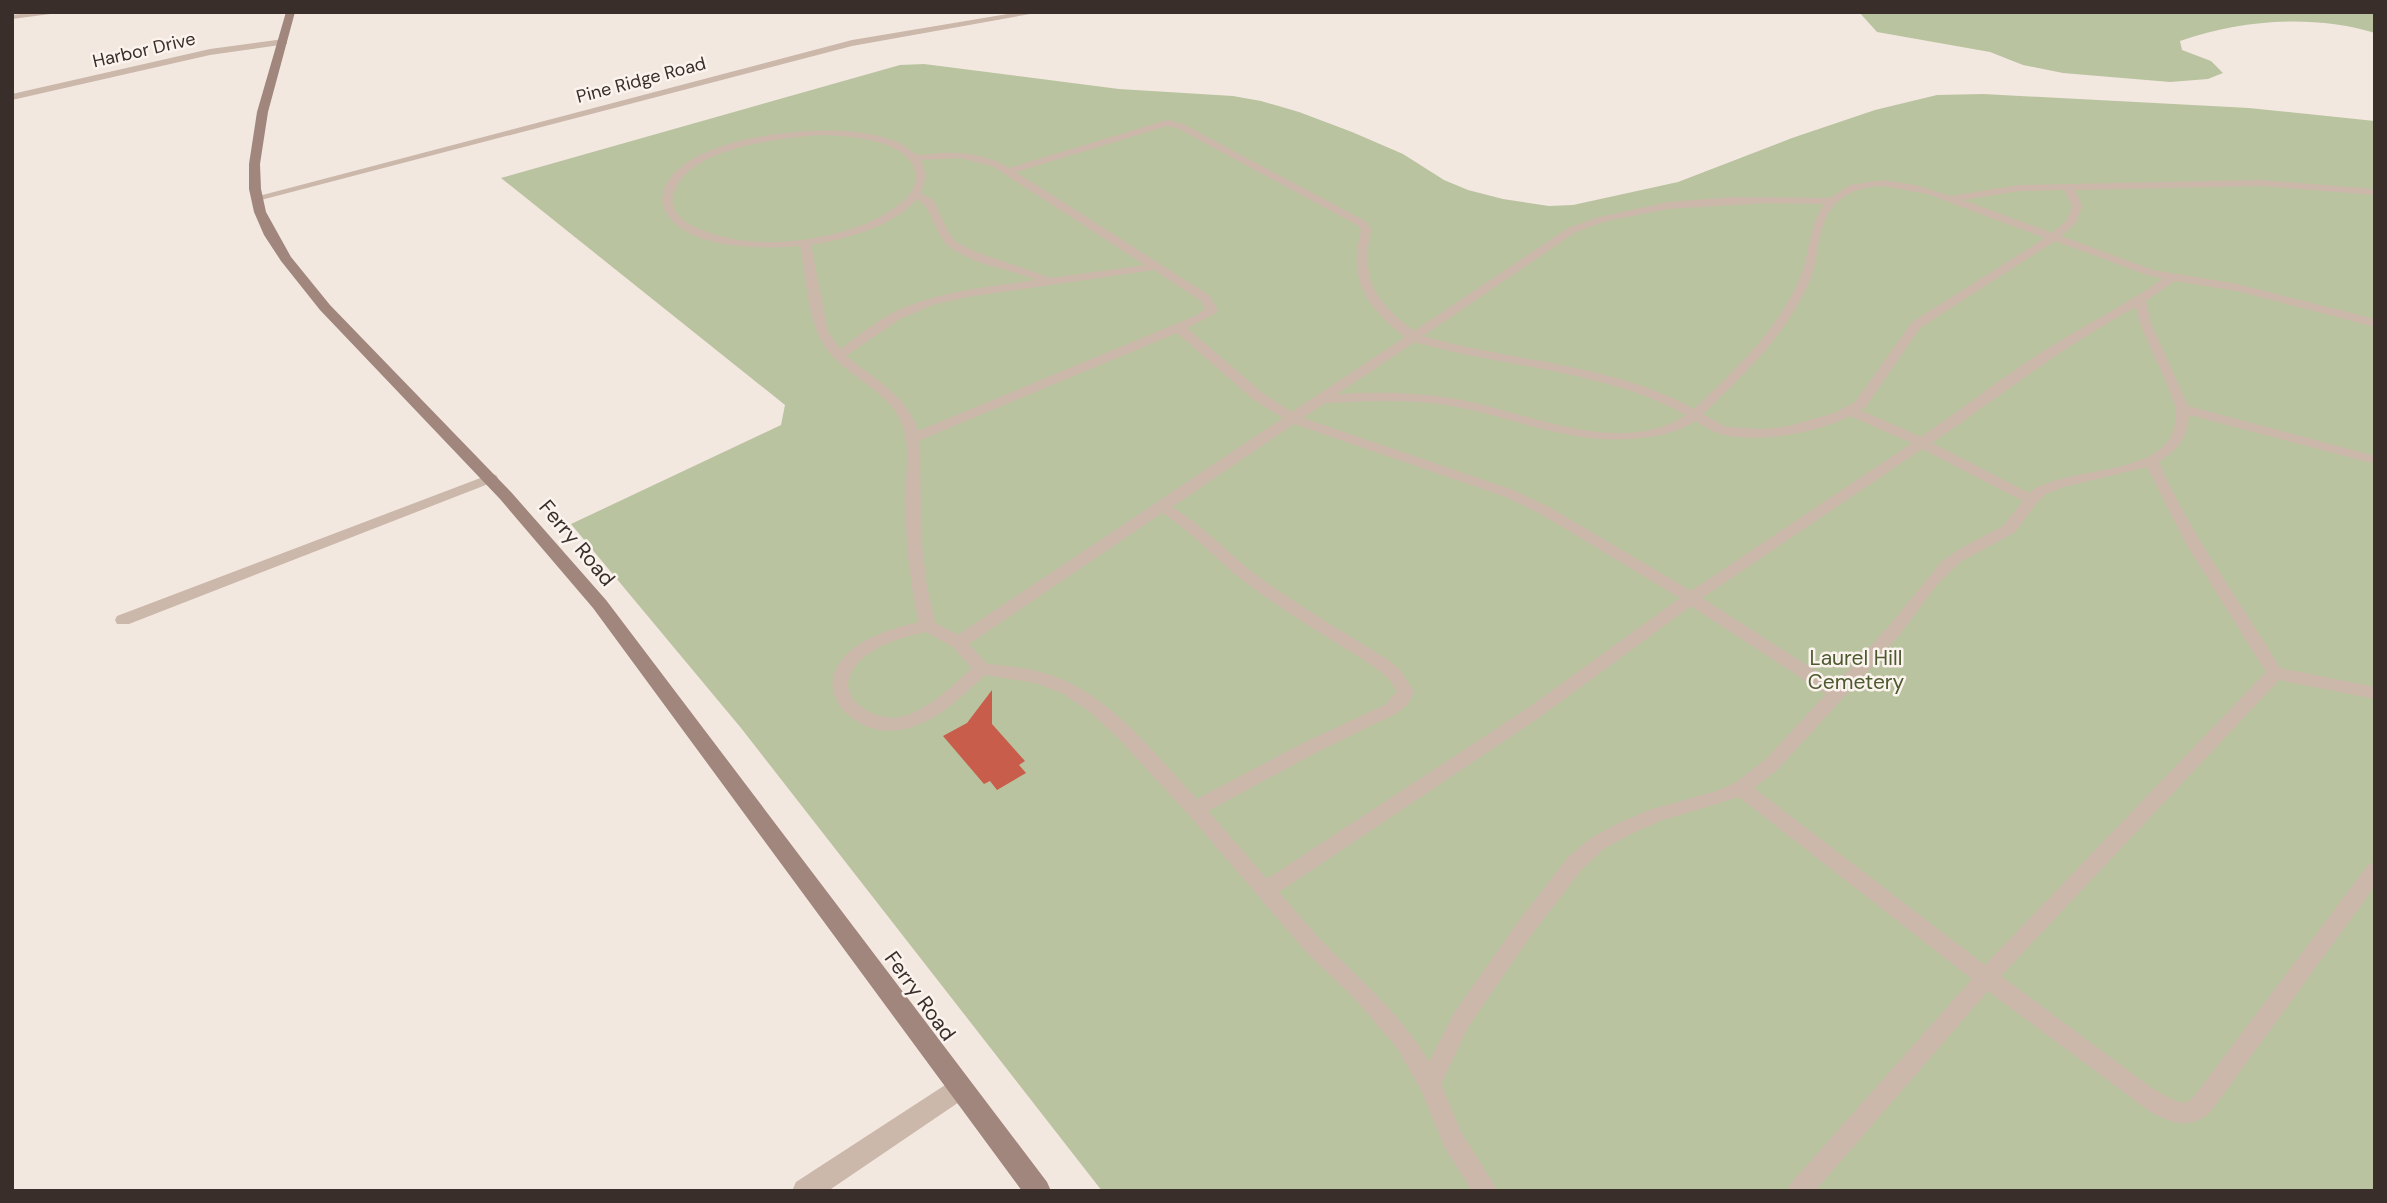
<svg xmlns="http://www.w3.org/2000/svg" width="2387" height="1203" font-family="'DM Sans',sans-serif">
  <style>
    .green { fill: #bac39f }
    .building { fill: #c75d4a }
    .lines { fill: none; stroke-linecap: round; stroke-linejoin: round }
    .service { fill: #ccb7ab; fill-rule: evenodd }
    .minor { fill: #ccb7ab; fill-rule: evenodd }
    .tertiary { fill: #ccb7ab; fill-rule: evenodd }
    .secondary { fill: #a0867c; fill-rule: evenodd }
    .labels { text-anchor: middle; stroke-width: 5; stroke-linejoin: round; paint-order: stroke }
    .far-street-label { font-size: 18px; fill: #3a2e2a; stroke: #fbf3ed }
    .street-label { font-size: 21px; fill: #3a2e2a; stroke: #fbf3ed }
    .park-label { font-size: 21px; fill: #4d592e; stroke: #fbf3ed }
  </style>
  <rect width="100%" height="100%" fill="#f3e8e0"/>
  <!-- green -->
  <path class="green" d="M1859 12H2375V33C2311 14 2242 20 2180 41L2182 50 2211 61 2223 73 2208 79 2170 82 2063 73 2023 65 1990 52 1877 32Z
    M924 64 1119 89 1233 96 1261 101 1299 112 1352 132 1403 154 1444 180 1468 190 1503 199 1549 206 1573 205 1678 182 1792 138 1875 110 1937 95 1983 94 2249 108 2375 121V1191H1102L741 728 571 524 781 425 785 405 501 178 900 65Z"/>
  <!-- building -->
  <path class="building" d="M992 690V724L1025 761 1019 765 1026 773 997 790 990 781 984 784 943 736 967 723Z"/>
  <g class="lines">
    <!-- service -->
    <path class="service" d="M35 12H66L12 19V15Z
      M1167 120 1183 124 1367 222 1371 230C1360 279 1375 302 1414 331L1568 228 1599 217 1668 202 1734 197 1830 198 1850 185 1883 180 1915 185 1951 196 2019 185 2261 180 2375 189V195L2261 186 2075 190 2082 206 2076 223 2061 236 2153 270 2237 284 2375 319V327L2237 291 2175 281 2146 301 2151 323 2188 406 2375 456V464L2189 415C2187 439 2179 448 2159 462 2191 536 2239 599 2280 668L2375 687V699L2279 680 2001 976 2153 1089 2175 1101 2187 1103 2196 1094 2368 865 2375 863V886L2212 1110C2192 1130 2175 1124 2152 1113L1988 991 1815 1191H1787L1791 1183 1972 979 1739 797 1660 821 1633 833 1605 848 1583 868 1532 934 1468 1027 1441 1084 1461 1132 1498 1191H1472L1445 1148 1421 1090 1397 1048 1355 999 1307 953 1188 814 1118 738 1090 712 1064 694 1036 683 985 675C960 698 934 724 900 730 858 737 808 694 846 655 865 636 894 628 919 622 910 584 906 544 905 505 904 479 912 450 902 424 888 388 844 377 824 345 808 321 806 276 800 246 762 249 695 250 669 217 659 205 661 191 670 178 701 136 814 125 862 133 876 135 890 138 903 145 907 147 912 153 916 154 922 156 936 153 943 153 965 152 990 156 1009 168ZM1167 126 1177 128 1359 226 1361 230C1348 281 1366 306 1405 337L1292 412 1264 394 1187 328 1216 313 1218 310 1210 296 1016 172ZM821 135C847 136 907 139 915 171 918 184 911 195 901 203 857 239 767 252 713 234 699 229 680 223 674 208 671 201 673 195 676 188 694 147 782 138 821 135ZM960 158 992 166 1145 265 1051 278 976 252 956 242 948 231 934 201 921 193 926 175 921 160ZM1883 186 1927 194 2045 238 1912 322 1855 402 1834 413 1789 426 1765 429 1726 427 1703 414C1745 373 1786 336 1810 280 1820 257 1816 230 1831 209 1844 192 1863 187 1883 186ZM2064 190 2072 206 2067 220 2052 233 1963 200 2019 191ZM917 199C935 210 933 234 950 247 974 266 1009 268 1036 280 988 287 939 291 894 312 875 322 857 337 840 349L828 332 811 245C848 238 891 228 917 199ZM1768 203 1824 204C1806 232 1811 253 1799 280 1775 334 1735 369 1694 409 1611 363 1512 362 1423 336L1576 232 1607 221 1668 209ZM2055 241 2147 275 2163 279C2120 308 2073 331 2030 360 1993 384 1958 412 1921 437L1860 410 1865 408 1920 328ZM1154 270 1201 301 1205 309 1195 316 918 431C907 395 873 378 846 356L900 319 935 304 968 297ZM2136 307C2143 342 2165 372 2175 406 2177 411 2176 417 2175 422 2169 479 2065 464 2029 493L1932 443C2000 396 2063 346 2136 307ZM1177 333 1254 400 1283 418 958 635 935 623 926 581 921 534 920 440ZM1415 342C1504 368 1603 369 1686 415 1618 460 1521 409 1450 398 1413 392 1375 392 1337 394ZM1373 401C1399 401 1426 401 1452 406 1517 418 1573 446 1640 438 1659 436 1679 432 1695 421 1703 425 1711 431 1720 434 1756 444 1817 433 1850 416L1912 443 1691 591 1549 507 1513 490 1303 418 1325 403ZM1294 424 1503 496 1539 513 1680 598 1528 708 1267 879 1208 811 1317 752 1397 713 1408 704 1414 692 1401 671 1388 660C1344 632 1298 606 1256 575 1227 553 1203 525 1172 507ZM1922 449 2023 501 2003 526 1958 550 1942 561 1889 626 1836 684 1702 598ZM2147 467 2186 544 2266 672 1985 965 1754 788 1778 769 1864 675 1900 634 1936 586 1960 562 2014 533 2036 504 2046 494 2064 487ZM1162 513C1193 532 1216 560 1245 582 1286 613 1333 640 1376 668L1389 679 1397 692 1385 705 1305 742 1197 799C1152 752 1107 689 1040 672 1023 667 1004 666 987 664L969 644ZM1691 606 1826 694 1766 759 1735 783 1717 791 1649 810 1619 823 1591 838 1569 856 1518 922 1454 1013 1429 1062C1400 1013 1361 981 1322 941 1307 926 1293 908 1279 892L1540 717ZM926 632 953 647 972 668C952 686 928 711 900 717 873 722 833 697 854 668 869 646 902 637 926 632Z
      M491 474 496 475 498 478 496 481 129 624H117L115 620 117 616Z"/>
    <!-- minor -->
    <path class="minor" d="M1019 12H1041L852 46 261 200 251 198 852 40Z
      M284 39 287 40V44L210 55 12 100V94L210 49Z"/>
    <!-- tertiary -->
    <path class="tertiary" d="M959 1076 968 1080 971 1088 968 1096 828 1191H792L796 1182Z"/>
    <!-- secondary -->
    <path class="secondary" d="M286 12H295L268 112 260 164 261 189 266 212 291 257 330 305 511 492 606 600 1047 1182 1051 1191H1022L593 608 500 499 320 310 281 261 264 235 254 212 249 189V164L257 112Z"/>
  </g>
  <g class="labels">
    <!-- far-street labels -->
    <g class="far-street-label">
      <text transform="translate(144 50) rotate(-13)" y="6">Harbor Drive</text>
      <text transform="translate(641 80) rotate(-15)" y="6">Pine Ridge Road</text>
    </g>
    <!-- street labels -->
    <g class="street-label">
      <text transform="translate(577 543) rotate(50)" y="7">Ferry Road</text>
      <text transform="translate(920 996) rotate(54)" y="7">Ferry Road</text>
    </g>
    <!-- park labels -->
    <g class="park-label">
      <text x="1856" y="665">Laurel Hill<tspan x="1856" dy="24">Cemetery</tspan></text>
    </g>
  </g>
  <!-- border -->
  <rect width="2387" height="1203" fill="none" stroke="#3a2e2a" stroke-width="28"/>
</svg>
